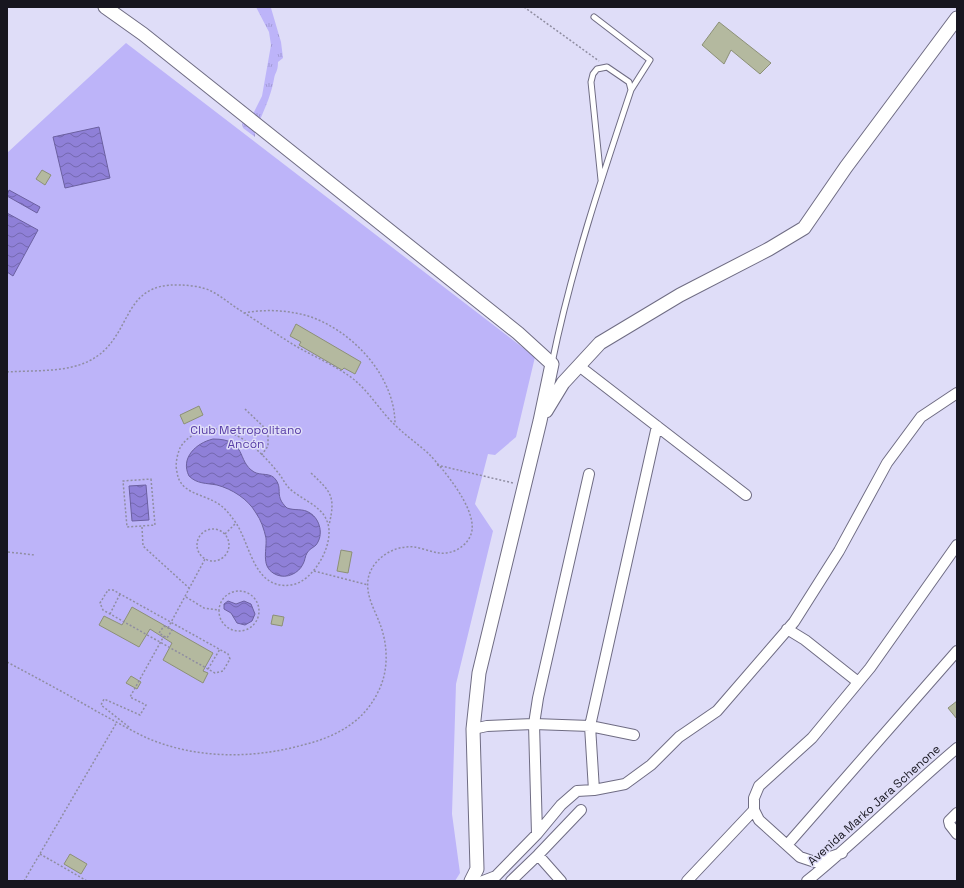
<svg xmlns="http://www.w3.org/2000/svg" width="964" height="888" font-family="'Space Grotesk',sans-serif">
  <style>
    .grass { fill: url(#grass-tufts) }
    .park { fill: #bdb4f9 }
    .water { fill: url(#water-waves); stroke: #6b60a0 }
    .building { fill: #b4b99f; stroke: #8c9077 }
    .lines { fill: none; stroke-linecap: round; stroke-linejoin: round }
    .lane-casing { stroke: #6f6c83; stroke-width: 7 }
    .street-casing { stroke: #6f6c83; stroke-width: 12 }
    .secondary-casing { stroke: #6f6c83; stroke-width: 15 }
    .path { stroke: #8f8da1; stroke-width: 1.5; stroke-dasharray: 2 2; stroke-linecap: butt }
    .lane { stroke: #fff; stroke-width: 5 }
    .street { stroke: #fff; stroke-width: 10 }
    .secondary { stroke: #fff; stroke-width: 13 }
    .labels { text-anchor: middle; stroke-width: 3; stroke-linejoin: round; paint-order: stroke }
    .park-label { font-size: 12px; fill: #593fa7; stroke: #dfddf8 }
    .street-label { font-size: 12px; fill: #17161f; stroke: #dfddf8 }
  </style>
  <defs>
    <pattern id="grass-tufts" width="24" height="20" patternUnits="userSpaceOnUse"><rect width="24" height="20" fill="#bdb4f9"/><path d="M3 7l-1-3M5 7V3M7 7l1-3M15 17l-1-3M17 17v-4M19 17l1-3" fill="none" stroke="#a29ad5"/></pattern>
    <pattern id="water-waves" width="16" height="10" patternUnits="userSpaceOnUse"><rect width="16" height="10" fill="#8f80d8"/><path d="M0 5q4-4 8 0t8 0" fill="none" stroke="#7468af"/></pattern>
  </defs>
  <rect width="100%" height="100%" fill="#dfddf8"/>
  <!-- grass -->
  <path class="grass" d="M256 7 271 8 281 42 283 58 278 62C278 72 275 72 274 79 271 97 262 114 255 132V137L243 128 242 123 252 116 262 96 271 45 269 32Z"/>
  <!-- park -->
  <path class="park" d="M126 43 535 357 516 437 495 455 488 454 475 504 493 531 456 684 452 814 460 873 455 881H7V153Z"/>
  <!-- water -->
  <path class="water" d="M99 127 110 178 65 188 53 137Z
    M9 190 40 207 37 213 7 196Z
    M7 213 38 230 13 276 7 272Z
    M213 439C248 439 236 461 254 472 261 476 271 472 276 480 283 490 274 496 287 508 295 511 303 508 310 513 320 519 324 535 316 545 313 548 309 549 307 553 305 556 305 561 303 564 299 573 287 579 277 575 260 568 267 552 266 538 264 529 261 520 256 513 248 499 232 489 217 485 206 483 197 484 189 476 180 458 196 443 213 439Z
    M146 485 149 520 132 521 129 486Z
    M228 601 236 604 244 601 251 604 255 614 252 621 245 625 237 623 231 613 224 609V604Z"/>
  <!-- building -->
  <path class="building" d="M719 22 771 63 760 74 731 50 724 64 702 45Z
    M42 170 51 175 45 185 36 179Z
    M296 324 361 362 355 374 344 368 342 370 299 345 301 342 290 336Z
    M199 406 203 415 184 424 180 415Z
    M341 550 352 552 348 573 337 571Z
    M132 607 213 653 203 671 208 673 203 683 163 660 172 643 150 629 139 647 99 625 104 616 122 625Z
    M273 615 284 617 282 626 271 624Z
    M131 676 141 682 137 689 126 683Z
    M957 701V719L948 708Z
    M70 854 87 864 81 874 64 864Z"/>
  <g class="lines">
    <defs>
      <path id="lane" d="M594 17 650 60 631 90
        M552 363C571 270 601 180 631 90L629 82 607 67 597 69 593 74 591 82 601 180"/>
      <path id="street" d="M579 366 746 495
        M787 629 805 640 858 682
        M473 729 487 726 534 724 590 726 634 735
        M594 790 590 726 657 426
        M957 813 949 821 950 825 957 834
        M537 834 534 724 538 698 589 474
        M787 845 957 651
        M842 853 815 862 800 857 759 820 754 810V798L759 786 812 738 870 668 957 545
        M538 855 561 881
        M483 881 496 876 537 834 561 805 577 791 594 790 625 784 651 765 679 737 717 711 794 622 839 551 887 463 921 417 957 393
        M511 881 538 855 581 810
        M687 881 754 810
        M807 881C859 839 906 791 957 748"/>
      <path id="secondary" d="M105 7 143 34 518 333 552 364 540 421 479 673 473 729 477 869 471 881
        M546 411 563 383 600 343 680 295 769 249 804 228 846 167 957 18"/>
    </defs>
    <!-- lane casing -->
    <use href="#lane" class="lane-casing"/>
    <!-- street casing -->
    <use href="#street" class="street-casing"/>
    <!-- secondary casing -->
    <use href="#secondary" class="secondary-casing"/>
    <!-- path -->
    <path class="path" d="M524 7 599 61
      M244 313C265 309 287 310 308 316 352 330 395 376 395 424
      M7 372C33 370 65 373 89 361 134 339 119 282 180 285 190 285 203 287 211 291 221 296 229 303 238 309 254 319 270 330 286 340 307 354 332 363 352 378 369 391 380 411 395 425 406 436 418 444 429 454 444 470 475 507 472 530 470 545 453 555 439 553 431 552 422 548 414 547 395 545 375 557 369 575 364 593 374 608 380 624 388 645 389 671 378 692 363 723 335 737 303 745 252 759 196 759 147 738 130 730 113 720 96 711 67 694 37 678 7 662
      M245 409 268 431V446L261 456
      M215 429C243 432 264 455 280 475 283 479 285 484 289 488 300 499 321 505 327 521 336 542 314 582 291 585 254 590 251 546 236 523 231 516 226 509 220 505 204 493 180 495 177 472 175 465 177 455 180 448 187 435 202 430 215 429Z
      M437 465 513 483
      M311 473C331 492 336 496 329 525
      M151 479 155 525 127 527 123 481Z
      M142 527 143 546 189 588
      M197 545a16 16 0 1 1 32 0a16 16 0 1 1-32 0Z
      M225 534 236 523
      M7 541V556
      M8 552 35 555
      M314 571 368 585
      M108 590H113L228 654 230 659 223 671 215 673 103 610 100 603Z
      M219 611a20 20 0 1 1 40 0a20 20 0 1 1-40 0Z
      M186 597 204 608 219 610
      M110 614 120 594
      M164 626 172 630 167 638 159 633Z
      M168 628 205 559
      M208 669 220 649
      M129 727 101 705 104 699 140 715 146 705 130 697 164 636
      M40 854 87 881
      M24 881 117 722"/>
    <!-- lane -->
    <use href="#lane" class="lane"/>
    <!-- street -->
    <use href="#street" class="street"/>
    <!-- secondary -->
    <use href="#secondary" class="secondary"/>
  </g>
  <g class="labels">
    <!-- park labels -->
    <g class="park-label">
      <text x="246" y="434">Club Metropolitano<tspan x="246" dy="14">Ancón</tspan></text>
    </g>
    <!-- street labels -->
    <g class="street-label">
      <text transform="translate(874 805) rotate(-42)" y="4">Avenida Marko Jara Schenone</text>
    </g>
  </g>
  <!-- border -->
  <rect width="964" height="888" fill="none" stroke="#17161f" stroke-width="16"/>
</svg>
